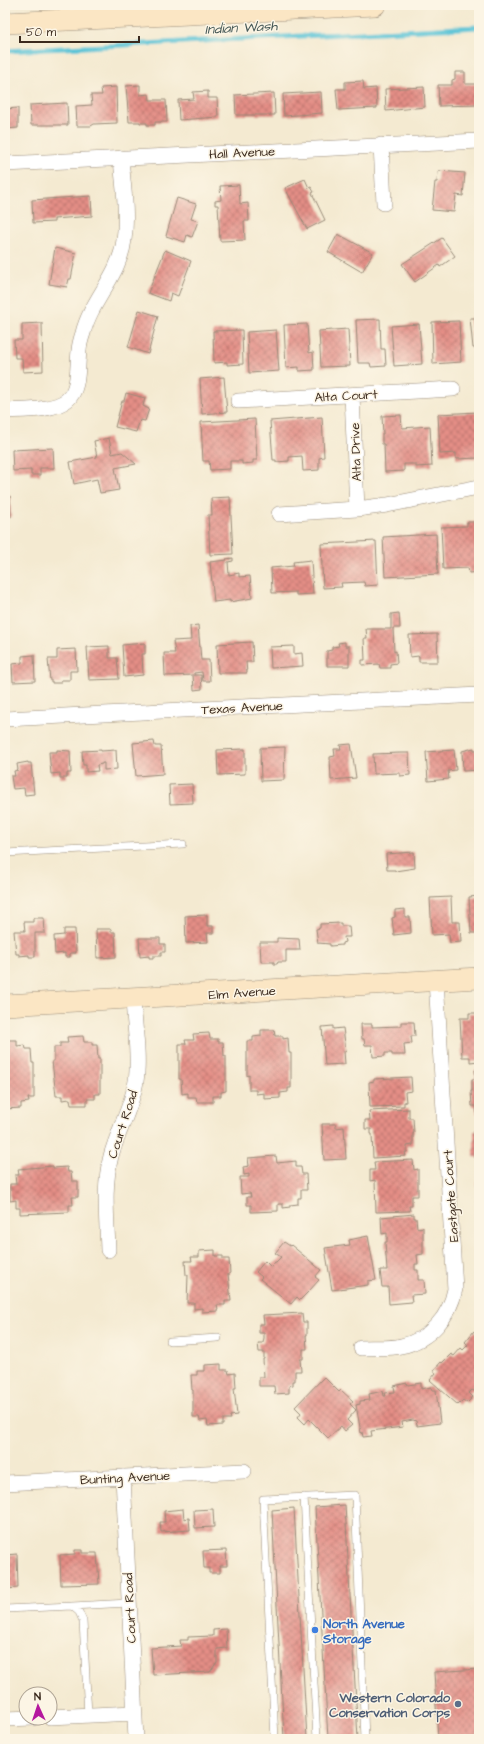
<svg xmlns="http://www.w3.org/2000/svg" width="484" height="1744" font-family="'Architects Daughter',sans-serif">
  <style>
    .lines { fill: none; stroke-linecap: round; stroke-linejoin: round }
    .stream { stroke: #5bc4d7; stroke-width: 5 }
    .building { fill: url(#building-cross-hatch) }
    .lane-casing { stroke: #988a78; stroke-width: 8 }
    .street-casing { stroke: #988a78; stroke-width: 16 }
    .secondary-casing { stroke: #988a78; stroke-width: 22 }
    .lane { stroke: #fff; stroke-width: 7 }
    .street { stroke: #fff; stroke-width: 15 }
    .secondary { stroke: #fbe6c4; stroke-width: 21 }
    .shop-dot { fill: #3f7fe0; stroke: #fcf5e5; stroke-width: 1.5 }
    .service-dot { fill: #5c6f8a; stroke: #fcf5e5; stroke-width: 1.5 }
    .labels { text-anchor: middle; stroke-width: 3; stroke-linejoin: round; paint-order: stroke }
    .street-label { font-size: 13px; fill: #3b2a1e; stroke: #fcf5e5 }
    .shop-label { font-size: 13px; font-weight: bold; fill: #366cbe; stroke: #fcf5e5; text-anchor: start }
    .service-label { font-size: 13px; font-weight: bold; fill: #4e5e75; stroke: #fcf5e5; text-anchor: end }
    .water-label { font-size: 14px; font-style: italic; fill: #455856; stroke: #fcf5e5 }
  </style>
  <defs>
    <pattern id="building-cross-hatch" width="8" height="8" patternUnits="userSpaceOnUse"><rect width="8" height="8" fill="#e48e86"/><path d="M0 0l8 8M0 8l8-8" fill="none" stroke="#ba746d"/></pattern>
  </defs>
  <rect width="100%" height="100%" fill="#fcf5e5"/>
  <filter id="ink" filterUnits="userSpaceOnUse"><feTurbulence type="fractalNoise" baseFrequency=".025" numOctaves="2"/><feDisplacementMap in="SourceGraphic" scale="8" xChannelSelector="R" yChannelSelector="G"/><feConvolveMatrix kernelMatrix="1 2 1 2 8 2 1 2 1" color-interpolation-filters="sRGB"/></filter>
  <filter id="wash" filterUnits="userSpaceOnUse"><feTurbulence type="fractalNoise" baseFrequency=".012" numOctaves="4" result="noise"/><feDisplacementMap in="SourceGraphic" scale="16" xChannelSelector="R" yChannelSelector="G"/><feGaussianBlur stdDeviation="0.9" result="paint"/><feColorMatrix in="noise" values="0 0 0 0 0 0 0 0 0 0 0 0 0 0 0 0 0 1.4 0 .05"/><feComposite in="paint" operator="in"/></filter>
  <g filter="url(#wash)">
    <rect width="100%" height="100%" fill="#f4ead1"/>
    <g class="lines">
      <!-- stream -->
      <path class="stream" d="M5 51 479 27"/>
    </g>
    <g id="blocks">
      <!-- building -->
      <path class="building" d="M455 72H465V84H476L477 105 439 106 438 85H452V80L455 79Z
        M363 81 364 89 376 88 377 108 338 110 336 89H345V82Z
        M140 85V95L149 94 150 100H166L167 122H155V125H147V123H140V122H129L126 86Z
        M116 87 117 123 94 124 91 126H77L76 106 92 105 91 95H102L101 88Z
        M424 87 425 107 386 111 385 89Z
        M208 91V98H217L218 117 179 120 178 100 194 99 193 92Z
        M321 92 322 113 284 116 283 94Z
        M274 93 275 115H236L235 95Z
        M67 103 68 125H31L30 105Z
        M18 108V128L5 129V109Z
        M438 171 465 173 463 196 456 195 454 212 432 210 435 182H437Z
        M305 179 309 188 311 187 314 192 312 193 325 220 307 229 285 188Z
        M239 185 240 204 248 203 249 221H244L245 240 220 241 218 205H215V201L221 200 220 186Z
        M91 196 92 216 54 219V222L33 223 32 200Z
        M177 198 196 204 191 219 198 221 192 237 187 235 185 242 166 236Z
        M338 234 373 253 362 272 328 252Z
        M442 238 455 256 440 267 439 265 415 282 402 264Z
        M55 248 76 253 71 279H69L67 287 49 284Z
        M165 250 191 261 178 296 171 293 169 301 148 293Z
        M139 310 158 316 148 354 128 347Z
        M470 318H479V348H473Z
        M380 319 381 349H385L386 366 371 367 370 363H358L356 320Z
        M459 321 461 362 433 364 432 322Z
        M42 323 43 371 23 372 22 358H15L14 340H22V324Z
        M307 324 309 353 313 352 314 370 299 371V367L286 368 284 325Z
        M419 324 422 364 394 366 391 326Z
        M348 329 350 366 321 367 319 331Z
        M242 330 243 364 227 365V362L214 363 213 331Z
        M276 330 279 371 249 373 247 332Z
        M224 377 227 412 202 414 200 379Z
        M126 393 145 398 143 406 149 409 145 421 140 420 136 432 115 427 122 401H124Z
        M479 412V458L456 459V453L440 454 438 414Z
        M401 415 402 428 430 426 432 466 416 467V464H404V471L385 472 384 444H382V434H383L382 416Z
        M322 417 324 457 319 458V470L303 471 302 456 289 457V461L276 462V460H273L270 421Z
        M255 419 257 460H253V463L242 464V461H230V469L210 470 209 461H203L201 422Z
        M109 438 112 454 122 452 136 464 115 468 119 490 100 493 97 479 74 484 70 462 97 457 94 441Z
        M53 448 54 468H40V475H31V470L13 471 12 450Z
        M10 496 11 517H5V497Z
        M230 497 233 554 210 555 208 515H212L211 498Z
        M467 522H479V572L469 573 468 568 443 569 441 527 467 526Z
        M436 534 438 574 385 577 383 537Z
        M376 541 378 585 365 586 364 582 341 583 342 587 323 588 321 544Z
        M233 558V561L228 562 229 575 239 573V577L250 576 252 598 230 602V600L214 602 210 562 227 560 226 559Z
        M311 560 313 594 296 595V592L272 593 271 568 294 566 293 562Z
        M399 613 400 628H393L394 652 396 651 397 663 390 664V668H380L379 664 362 665V660H365L364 638H367L366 629H391V614Z
        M198 625 201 660H209L210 681H203L202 672 194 673V675H201L202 689 194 690 193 675 165 676 164 653H175L173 641 191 640 190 626Z
        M437 634 438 662H419V656L410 657 409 635Z
        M252 642 253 662H246L247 673H218L217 644Z
        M345 642V646H349V666H327V651L332 650V647L339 646 338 643Z
        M145 643V654H142L143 675 124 677 122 645Z
        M109 646V658H117L119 679 89 680 87 647Z
        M294 646V654L302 653 303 666 271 668 270 647Z
        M76 649 77 671H70V680H61V683H52V681H50L48 659H57V650Z
        M34 655 35 681 13 682 12 664 22 663V656Z
        M154 741 155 746H161L163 774 136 776 133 743Z
        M351 744 356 778 331 780 330 757 335 756 334 749H341L340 745Z
        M285 747 284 780 261 781 260 748Z
        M474 748V750H479V770L463 771 462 751Z
        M245 749V774L218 775 217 750Z
        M57 750 70 751 71 773H67V778H60V773L51 774 49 752H57Z
        M101 750V751L116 750 117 769 104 770V763H102V764L97 765 98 771 86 772V765H83L82 751Z
        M454 750 456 770 448 771 449 779 428 781 426 752Z
        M400 753H409L410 775 400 776V773L374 774 373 754Z
        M28 762V763H31L34 794 25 795 24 788 13 789 11 776H15L14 771 18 770 17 764Z
        M192 784 193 803 170 804 169 785Z
        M414 852 415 868 395 871V870H387L386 854Z
        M479 896V933H471L469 897Z
        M451 897 452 922H460L461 942 450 943 449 934 432 935 430 898Z
        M405 909V917H410L411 933 394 935 392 918 395 917V910Z
        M207 915V926H213V933H207L208 942 186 943 185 916Z
        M33 918H44L45 933H35V957H29V955L19 956V954H16L14 931H25L24 922H33Z
        M341 923V926H349L350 937H344L345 942 342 943V945L330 946V944L318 943 316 929 320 928V924Z
        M64 929H75L76 953H70V957H65V953L55 954 54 936 64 935Z
        M96 929H111V932H115L116 957 97 958Z
        M139 938H160V944H165V952H161V956H153V958H149V956L140 957Z
        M277 938 299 939 300 950H286V962H278L277 964H274V962H261L260 942H277Z
        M469 1013H479V1061L470 1062V1057H462L460 1018H469Z
        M401 1022H414L415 1036H411L412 1043 404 1044 405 1055H392V1053H385V1056L373 1057 372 1045H365L364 1039H362L361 1024H372V1027L401 1026Z
        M333 1026V1029L343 1028 346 1051H344L345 1064 325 1065 322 1027Z
        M261 1030H274L275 1036H283V1039L288 1038 289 1053H291V1088H288V1092L280 1093V1098L264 1099V1093L256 1094V1090H249V1075L247 1076V1041H253V1037L261 1036Z
        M209 1033 210 1039H218V1042H223L224 1056H226V1091L221 1092V1096H213V1102H197L196 1097H188V1093L182 1094 181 1079H179V1044H186L185 1040H194L193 1034Z
        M83 1036 84 1042H92V1045H97L98 1059H100V1094H95V1099H87V1105H71L70 1099 62 1100V1096H56L52 1061H54V1047H60V1043H68L67 1037Z
        M5 1040H17V1046L25 1045 26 1049H31L32 1063H34V1098H28L29 1102 21 1103V1108L5 1109Z
        M479 1069V1114H477L476 1106H472L471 1091H472V1079H476L475 1070Z
        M411 1077 412 1091 405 1092 406 1102H404V1106L370 1107 369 1082 374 1081V1079Z
        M409 1109V1118H413L414 1133H413V1145L407 1146V1152H405L406 1156 373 1158 372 1134H371V1129H365V1120H370L369 1111Z
        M322 1124H336V1128L344 1127 346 1159 324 1160Z
        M474 1131H479V1158L474 1157Z
        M276 1156 277 1163 296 1161V1167H301L302 1174H306L307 1190H301V1198H298V1204L290 1205V1207L283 1208V1204H278V1211L251 1212V1205H247V1197H251L250 1193 241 1194 240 1177H249V1174L244 1175 243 1167 249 1166 248 1158Z
        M413 1160 414 1170 418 1169V1196H412V1206H409L410 1211 376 1212 375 1180 370 1181V1170H375L374 1162Z
        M53 1166V1168L67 1167 68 1172H71L72 1181H78V1197H72L73 1205H69V1212L20 1214V1208H16V1200L10 1201V1184H16L15 1175H19L18 1169Z
        M477 1182H479V1197H478Z
        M414 1214V1218H416L417 1228 423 1227V1254L417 1255 418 1264H415V1270H418V1280H424L425 1294 411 1295 412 1302 389 1304 388 1287H382L380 1270H387L385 1242H387V1233L382 1234 381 1217Z
        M368 1236 376 1280 368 1281V1285L332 1290 325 1248 350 1245 349 1240Z
        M284 1242 290 1246 291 1245 321 1270 315 1277 319 1280 309 1291 300 1300 297 1297 291 1304 260 1279 262 1277 256 1272 265 1261 271 1267 275 1262H276L281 1257 275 1253Z
        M215 1250V1256H223V1259H229L230 1274H228L231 1301H225V1305H217L218 1311 202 1312V1308L194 1309V1303H187L188 1275H186L185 1261H192L191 1257H199V1251Z
        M302 1313 303 1322H307V1335H306L307 1349H303V1359H300L301 1371H295V1381H293V1385L289 1386V1393L275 1394 274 1386H259V1377H264L263 1359H264V1352H259L258 1343H263L264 1338V1333H259V1324H264L263 1315Z
        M474 1331 479 1335V1393L475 1390 474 1391 472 1390 469 1393 473 1397 467 1403 463 1400 458 1405 430 1380 436 1373 433 1371 441 1362 442 1363 451 1354 454 1356 461 1348 463 1350 468 1345 465 1342Z
        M221 1364V1370H228L229 1374 235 1373 236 1388H234L237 1415 230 1416 231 1419H223V1425L208 1426 207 1420 200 1421 199 1417H193V1390H192L191 1375H197V1371H205V1365Z
        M324 1377 339 1392 341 1390 353 1401 350 1404 356 1410 347 1420 352 1425 345 1431 341 1426 328 1438 309 1419 305 1424 298 1417 301 1413 295 1407Z
        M407 1383 408 1385 421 1383V1389L431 1387 432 1390H436L440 1423 417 1426 416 1421 413 1420 402 1422 403 1427 371 1431 372 1436 363 1437 362 1432 361 1433 356 1405 360 1404V1401L370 1400 369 1394 383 1391 384 1396H386L385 1393 395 1392 394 1386Z
        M345 1505 358 1739H328L315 1507Z
        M294 1508 307 1739H284L272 1510Z
        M183 1509 184 1519 189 1518 190 1530 161 1532 160 1522H165L164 1511Z
        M213 1509 214 1527 195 1528 194 1510Z
        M75 1550H82V1553H97L99 1584 61 1585 60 1555 75 1554Z
        M226 1550 227 1566H220V1573H209V1568H204L203 1551Z
        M17 1554 18 1588 5 1589V1555Z
        M226 1629 227 1648 217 1649V1662L210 1672 153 1675 151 1648 181 1646 180 1640H188V1637L213 1636V1630Z
        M479 1669V1737L438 1739 434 1672Z"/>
    </g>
  </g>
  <g filter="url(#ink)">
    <use href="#blocks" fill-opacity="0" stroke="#988a78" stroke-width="1"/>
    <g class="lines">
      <defs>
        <path id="lane" d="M5 853 183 844
          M170 1341 218 1338
          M304 1497 317 1739
          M5 1609 72 1606
          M88 1715 83 1621 79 1612 72 1606 129 1603
          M275 1739 263 1499 355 1495 365 1739"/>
        <path id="street" d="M70 5 71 20
          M381 145 384 203
          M5 164 479 141
          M352 395 357 509
          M238 401 453 389
          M5 411C22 410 54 411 67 400 80 389 77 366 79 351 79 345 81 339 83 333 91 300 120 275 124 240 128 213 123 185 121 158
          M279 514 357 509 387 505 479 487
          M5 719 479 695
          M108 1250C107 1218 103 1187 111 1156 118 1130 132 1107 136 1081 140 1057 134 1023 133 999
          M361 1348C374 1347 389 1349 401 1346 430 1340 450 1316 455 1289L436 980
          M123 1477 136 1739
          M5 1483 244 1471
          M50 1717 134 1713
          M5 1719 33 1718"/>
        <path id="secondary" d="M5 23 375 5
          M5 1005 479 978"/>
      </defs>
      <!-- lane casing -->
      <use href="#lane" class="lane-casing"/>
      <!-- street casing -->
      <use href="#street" class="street-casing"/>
      <!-- secondary casing -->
      <use href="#secondary" class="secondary-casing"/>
      <!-- lane -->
      <use href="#lane" class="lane"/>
      <!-- street -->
      <use href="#street" class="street"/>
      <!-- secondary -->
      <use href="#secondary" class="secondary"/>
    </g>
  </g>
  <!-- markers -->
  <circle class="shop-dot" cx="315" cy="1630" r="4"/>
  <circle class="service-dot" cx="458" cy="1704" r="4"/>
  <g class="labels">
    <!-- street labels -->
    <g class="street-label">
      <text transform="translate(242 152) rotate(-3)" y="5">Hall Avenue</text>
      <text transform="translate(346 395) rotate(-3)" y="5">Alta Court</text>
      <text transform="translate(355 452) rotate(-92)" y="5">Alta Drive</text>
      <text transform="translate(242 707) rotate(-3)" y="5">Texas Avenue</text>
      <text transform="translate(242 992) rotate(-4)" y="5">Elm Avenue</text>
      <text transform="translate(122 1124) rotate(-72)" y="5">Court Road</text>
      <text transform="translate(450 1196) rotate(-94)" y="5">Eastgate Court</text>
      <text transform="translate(125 1477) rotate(-3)" y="5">Bunting Avenue</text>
      <text transform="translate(129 1608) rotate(-93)" y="5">Court Road</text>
    </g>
    <!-- shop labels -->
    <g class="shop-label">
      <text x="323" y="1628">North Avenue<tspan x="323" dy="15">Storage</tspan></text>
    </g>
    <!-- service labels -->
    <g class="service-label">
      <text x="450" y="1702">Western Colorado<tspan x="450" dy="15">Conservation Corps</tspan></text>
    </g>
    <!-- water labels -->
    <g class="water-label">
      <text transform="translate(241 27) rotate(-3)" y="5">Indian Wash</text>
    </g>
  </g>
  <!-- margin -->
  <rect width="484" height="1744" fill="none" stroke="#fcf5e5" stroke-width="20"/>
  <!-- north arrow -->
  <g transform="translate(38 1706) rotate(357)"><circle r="19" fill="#fcf5e5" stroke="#afa495"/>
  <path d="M0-3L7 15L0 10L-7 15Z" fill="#b5179e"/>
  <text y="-6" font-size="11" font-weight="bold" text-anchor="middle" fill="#3b2a1e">N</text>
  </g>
  <!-- scale -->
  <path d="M20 36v6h119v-6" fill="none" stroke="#3b2a1e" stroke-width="2"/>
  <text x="26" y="36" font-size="12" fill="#3b2a1e" stroke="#fcf5e5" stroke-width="3" paint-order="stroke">50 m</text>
</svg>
